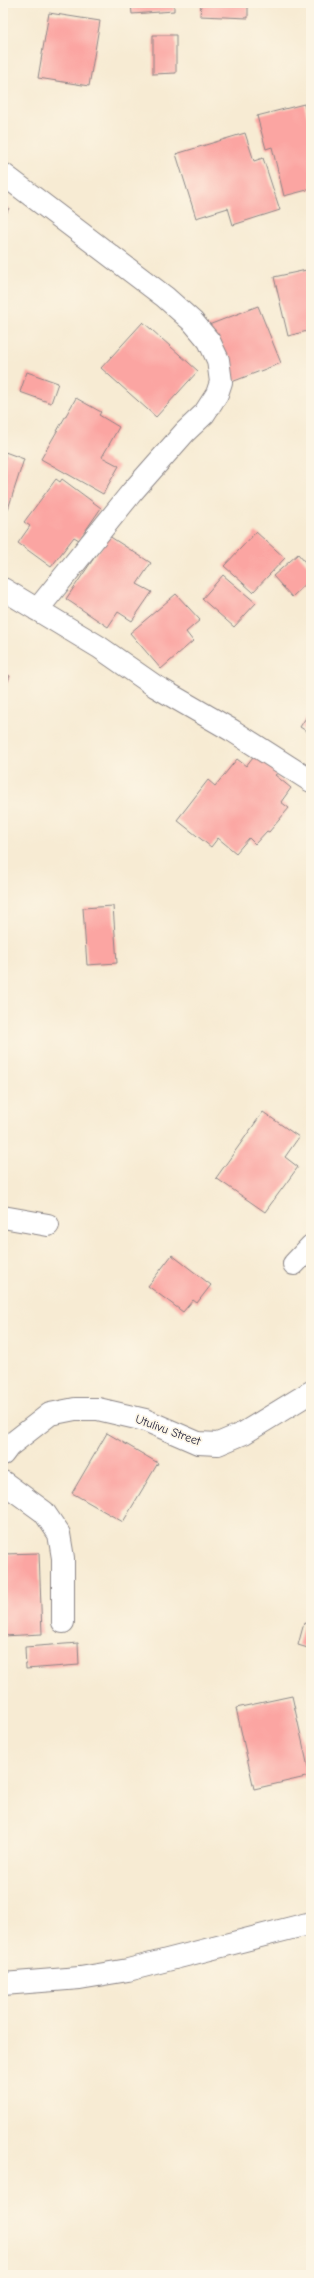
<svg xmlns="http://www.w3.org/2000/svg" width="314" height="2278" font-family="'Comic Neue',sans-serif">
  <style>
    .building { fill: #fba5a2 }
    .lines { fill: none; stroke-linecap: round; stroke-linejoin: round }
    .minor-casing { stroke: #8c8687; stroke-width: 24 }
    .minor { stroke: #fff; stroke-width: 22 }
    .labels { text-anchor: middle; stroke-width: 3.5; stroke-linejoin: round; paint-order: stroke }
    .street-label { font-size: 12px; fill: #22223b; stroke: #fcf5e5 }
  </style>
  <rect width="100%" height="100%" fill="#fcf5e5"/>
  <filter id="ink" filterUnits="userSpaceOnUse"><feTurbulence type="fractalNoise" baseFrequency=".025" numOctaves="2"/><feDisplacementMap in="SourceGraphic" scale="8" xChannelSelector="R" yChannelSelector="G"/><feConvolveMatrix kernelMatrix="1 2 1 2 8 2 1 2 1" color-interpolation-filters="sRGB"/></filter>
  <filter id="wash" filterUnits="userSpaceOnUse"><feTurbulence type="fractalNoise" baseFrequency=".012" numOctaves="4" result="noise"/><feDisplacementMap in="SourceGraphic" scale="16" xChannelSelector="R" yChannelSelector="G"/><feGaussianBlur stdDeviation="0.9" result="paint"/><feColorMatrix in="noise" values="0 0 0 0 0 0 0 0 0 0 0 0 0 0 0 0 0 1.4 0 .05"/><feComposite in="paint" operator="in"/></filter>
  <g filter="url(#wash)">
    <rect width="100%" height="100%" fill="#f7ebd3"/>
    <g id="blocks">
      <!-- building -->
      <path class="building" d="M131 3H174V11L132 14Z
        M201 3H248V18L200 16Z
        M49 13 100 21 89 86 38 78Z
        M153 35H176V73L153 74Z
        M304 104 311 131V189L284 196 272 147 266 149 257 116Z
        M245 133 254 161 263 158 280 210 233 225 228 208 196 218 176 154Z
        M3 205 9 208 3 220Z
        M311 269V330L288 336 274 277Z
        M258 306 281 363 224 385 201 328Z
        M143 322 198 371 156 417 101 368Z
        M27 372 58 383 51 403 20 392Z
        M76 398 101 412 99 415 119 427 102 457 119 466 103 494 41 459Z
        M5 452 24 459 8 509 3 507Z
        M56 479 60 482 62 479 101 508 79 540 74 537 51 567 18 543 30 526 24 522Z
        M256 532 285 558 253 592 224 566Z
        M109 536 151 563 137 584 152 592 132 621 118 612 108 627 66 599Z
        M298 554 311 569V579L292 597 273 576Z
        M223 575 256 603 234 627 202 599Z
        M176 594 200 620 186 632 193 641 161 669 130 633Z
        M3 673 10 676 3 693Z
        M311 710V734L300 727Z
        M256 753 279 772 275 775 291 788 281 802 289 808 269 832 267 831 255 844 249 838 236 853 218 838 211 847 177 820 208 780 215 786 237 759 246 766Z
        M113 906 117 963 87 965 83 908Z
        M263 1112 299 1137 285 1157 298 1167 265 1212 216 1178Z
        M172 1255 211 1285 197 1303 193 1300 183 1312 148 1286Z
        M107 1433 158 1463 123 1522 72 1493Z
        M39 1553 42 1634 3 1636V1554Z
        M304 1623 311 1625V1649L298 1645Z
        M78 1643 79 1665 26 1669 25 1647Z
        M292 1696 310 1776 254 1789 236 1708Z"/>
    </g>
  </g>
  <g filter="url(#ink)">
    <use href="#blocks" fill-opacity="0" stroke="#8c8687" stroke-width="1"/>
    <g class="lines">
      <defs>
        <path id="minor" d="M3 174 165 297 193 322 209 341 218 360 221 382 217 394 204 414 185 432 132 492 37 610
          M3 589 99 647 155 686 233 731 311 781
          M3 1217 48 1225
          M294 1264 311 1246
          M3 1454 9 1446 50 1414 75 1409H98L145 1420 198 1443 218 1444 244 1433 311 1392
          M3 1482 44 1512 59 1534 63 1558V1622
          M3 1984 80 1978 128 1970 311 1923"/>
      </defs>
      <!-- minor casing -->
      <use href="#minor" class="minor-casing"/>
      <!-- minor -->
      <use href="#minor" class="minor"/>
    </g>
  </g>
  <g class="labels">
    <!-- street labels -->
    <g class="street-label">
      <text transform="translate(168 1430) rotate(20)" y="4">Utulivu Street</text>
    </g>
  </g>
  <!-- margin -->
  <rect width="314" height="2278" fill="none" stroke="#fcf5e5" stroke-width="16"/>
</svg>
